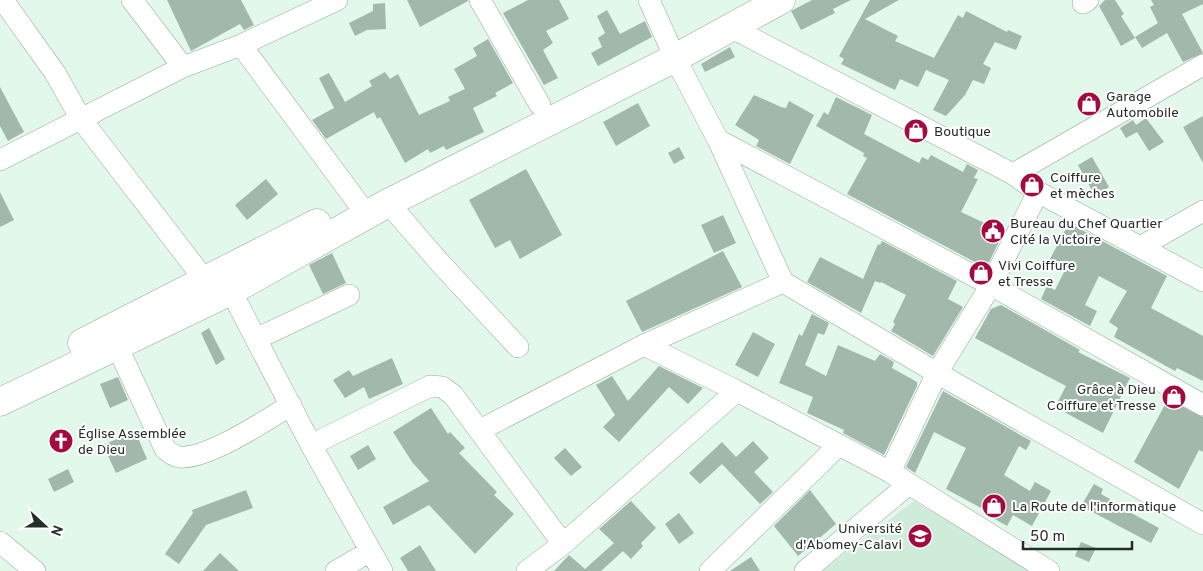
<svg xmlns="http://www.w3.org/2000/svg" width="1203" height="571" font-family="Overpass,sans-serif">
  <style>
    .built { fill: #cfecda }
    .building { fill: #a2b8ab }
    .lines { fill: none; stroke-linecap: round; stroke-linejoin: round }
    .minor-casing { stroke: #95aa9d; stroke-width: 22 }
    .major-casing { stroke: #95aa9d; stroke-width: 29 }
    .minor { stroke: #fff; stroke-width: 21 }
    .major { stroke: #fff; stroke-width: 28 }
    .labels { text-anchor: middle; stroke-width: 4; stroke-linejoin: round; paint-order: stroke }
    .poi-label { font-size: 14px; fill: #252d28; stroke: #fefefe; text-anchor: start }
  </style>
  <rect width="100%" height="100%" fill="#e1f8ea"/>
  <!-- built -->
  <path class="built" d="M914 501 1031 571H822Z"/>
  <!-- building -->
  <path class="building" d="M167 0H241L254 25 244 30 240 24 191 51Z
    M407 0H468V1L420 27Z
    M528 0H559L569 19 546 31 553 43 543 50 558 78 544 85 503 13Z
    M812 0H851L833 9 835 13 801 30 791 11Z
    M870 0H899L865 19 898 36 895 41 934 58 958 15 963 18 966 11 1007 32 1008 30 1022 36 1016 50 995 42 983 64 991 68 984 84 973 80 965 95 946 116 933 110 949 80 926 70 918 87 900 79 895 90 841 64 844 59 839 56Z
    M1105 0H1115L1124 14 1121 16 1135 38 1121 46 1099 6Z
    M1151 0H1203V4L1182 14 1203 53 1183 62 1167 33 1142 48 1135 37 1158 23 1150 7 1154 5Z
    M385 3 386 29 367 30 355 36 349 23 373 11V4Z
    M607 10 620 34 645 21 652 37 598 66 591 53 602 47 598 38 605 33 597 16Z
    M488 39 513 83 495 93 497 96 473 108 484 132 446 150 444 146 430 153 428 149 405 163 380 117 377 119 374 112 326 139 312 120 334 108 319 78 329 73 345 102 372 86 369 81 385 72 390 79 398 74 419 115 450 101 448 97 465 89 454 69 477 56 473 48Z
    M730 47 735 57 705 72 701 64Z
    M0 87 24 132 8 141 0 126Z
    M754 95 781 107 786 108 789 101 814 115 790 164 756 146 759 140 735 125Z
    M836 97 872 115 864 134 919 163 922 157 928 160 931 155 963 172 967 164 978 170 974 178 978 179 961 212 1004 232 986 268 847 194 867 158 863 156 864 153 816 126 824 112 828 115Z
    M638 103 650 126 616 146 603 122Z
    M1203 116V163L1183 127Z
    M1146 118 1164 142 1149 151 1137 132 1126 138 1120 128 1133 120 1136 125Z
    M679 147 685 158 674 164 668 153Z
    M1092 157 1109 187 1095 196 1078 165Z
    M526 169 562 235 520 259 510 240 495 248 469 200Z
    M266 179 278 194 247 220 235 205Z
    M0 192 14 220 0 227Z
    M723 215 736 243 714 253 701 225Z
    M1069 223 1167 276 1151 308 1203 336V381L1177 368 1175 371 1114 337 1118 328 1109 322 1127 291 1099 276 1085 305 1097 311 1090 326 1041 299 1047 286 1055 290 1066 268 1050 259Z
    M882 241 957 281 948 299 963 307 933 356 891 331 895 324 893 322 906 295 881 282 880 283 875 281 861 313 807 282 820 257 863 279 878 244 880 245Z
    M723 251 742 287 642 332 626 301Z
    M332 253 346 283 323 294 309 265Z
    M1001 305 1080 350 1078 352 1130 378 1103 433 1055 407 1066 386 975 338 991 309Z
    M812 314 829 323 824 335 818 333 805 365 826 376 838 345 875 361 880 354 894 362 892 368 917 382V386L884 455 843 433 844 430 807 413 813 397 779 383 799 334 802 336Z
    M209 328 225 359 216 365 201 333Z
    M753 332 775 344 758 377 735 365Z
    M392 358 403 384 369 399 364 387 345 398 333 380 349 370 353 376Z
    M659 366 703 388 688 404 669 387 619 442 603 427 615 415 596 385 612 376 628 401Z
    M118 377 128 400 110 408 100 384Z
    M943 391 1031 441 1026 450 1019 446 1004 475 1030 491 1035 482 1051 491 1032 526 1013 515 1007 526 993 518 994 515 946 489 966 448 934 432 915 473 906 467Z
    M1168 399 1203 417V452L1199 450 1179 489 1134 462Z
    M431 408 448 434 450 432 465 448 459 453 497 492 494 495 514 514 475 554 429 505 393 525 383 507 429 481 412 462 393 432Z
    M135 431 147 459 116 473 103 445Z
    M753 441 769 458 754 472 773 492 760 504 722 464 700 484 689 473 722 442 736 457Z
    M368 445 376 459 358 470 350 456Z
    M565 448 582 467 571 476 554 458Z
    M68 469 74 482 54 492 48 479Z
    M1094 484 1103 489 1101 494 1110 499 1109 501 1159 528 1151 543 1081 506Z
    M246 490 253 508 206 525 179 564 165 554 193 513 192 510Z
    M810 490 836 524 798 556 774 526Z
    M631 501 656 528 641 543 643 546 631 559 623 551 601 571H554L569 555 585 569 614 543 599 529Z
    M679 513 694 533 679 544 665 524Z
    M1081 542 1096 548 1089 562 1075 556Z
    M420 545 436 571H408L400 558Z
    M220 553 239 571H203Z
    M751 557 760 571H730Z"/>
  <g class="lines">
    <defs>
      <path id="minor" d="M3 0 55 73 81 119 204 279 231 291 311 445 382 571
        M132 0 183 67
        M480 0 540 105
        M649 0 675 58 718 140 783 282 937 373 1203 524
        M1083 3 1088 0
        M730 27 1013 174 1038 192 1203 281
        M241 45 358 203
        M718 140 991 285 1203 405
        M0 160 183 67 241 45 337 0
        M1013 174 1203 65
        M388 203 441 264 518 347
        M1140 247 1203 211
        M256 339 349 295
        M644 345 737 391 890 472 1049 571
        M117 346 165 449C170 453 173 456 179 457 207 460 266 420 291 405
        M480 430 644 345 783 282
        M311 445 430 386 442 387 453 395 563 544
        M890 472 937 373 991 285 1038 192
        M0 542 35 571
        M336 571 369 552
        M527 571 563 544 737 391
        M710 571 839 445
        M805 571 909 484"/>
      <path id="major" d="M82 343 317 223
        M0 402 231 291 388 203 675 58 781 0"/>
    </defs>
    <!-- minor casing -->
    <use href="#minor" class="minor-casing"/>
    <!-- major casing -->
    <use href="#major" class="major-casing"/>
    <!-- minor -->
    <use href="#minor" class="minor"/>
    <!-- major -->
    <use href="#major" class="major"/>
  </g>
  <!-- icons -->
  <defs>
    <symbol id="shop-disc" viewBox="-11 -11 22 22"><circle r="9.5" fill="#a40a42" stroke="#fefefe"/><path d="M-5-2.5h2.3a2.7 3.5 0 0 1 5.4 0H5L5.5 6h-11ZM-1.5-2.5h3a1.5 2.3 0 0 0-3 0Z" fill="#fff"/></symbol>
    <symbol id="civic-disc" viewBox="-11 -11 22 22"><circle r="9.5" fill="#a40a42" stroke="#fefefe"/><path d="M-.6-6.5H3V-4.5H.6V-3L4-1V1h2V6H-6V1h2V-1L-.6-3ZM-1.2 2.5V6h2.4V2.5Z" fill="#fff"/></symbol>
    <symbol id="church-disc" viewBox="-11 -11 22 22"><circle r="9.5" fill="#a40a42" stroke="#fefefe"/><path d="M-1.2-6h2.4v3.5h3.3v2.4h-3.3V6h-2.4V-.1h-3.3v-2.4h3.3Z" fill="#fff"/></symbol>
    <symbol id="university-disc" viewBox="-11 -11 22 22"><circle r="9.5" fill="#a40a42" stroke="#fefefe"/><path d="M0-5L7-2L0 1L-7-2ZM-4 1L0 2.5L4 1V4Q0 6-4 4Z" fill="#fff"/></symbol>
  </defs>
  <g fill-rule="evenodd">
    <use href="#shop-disc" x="1075" y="90" width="28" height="28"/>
    <use href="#shop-disc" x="902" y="117" width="28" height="28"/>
    <use href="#shop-disc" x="1018" y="171" width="28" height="28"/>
    <use href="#civic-disc" x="979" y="217" width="28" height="28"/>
    <use href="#shop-disc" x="967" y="259" width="28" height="28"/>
    <use href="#shop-disc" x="1160" y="383" width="28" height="28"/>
    <use href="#church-disc" x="47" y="427" width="28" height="28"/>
    <use href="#shop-disc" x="980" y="492" width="28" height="28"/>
    <use href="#university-disc" x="906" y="522" width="28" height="28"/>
  </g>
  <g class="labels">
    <!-- poi labels -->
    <g class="poi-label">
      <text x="1106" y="101">Garage<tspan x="1106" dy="16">Automobile</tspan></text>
      <text x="934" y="136">Boutique</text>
      <text x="1050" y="182">Coiffure<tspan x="1050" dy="16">et mèches</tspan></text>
      <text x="1010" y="228">Bureau du Chef Quartier<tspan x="1010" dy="16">Cité la Victoire</tspan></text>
      <text x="998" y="270">Vivi Coiffure<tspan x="998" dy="16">et Tresse</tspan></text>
      <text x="1156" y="394" text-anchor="end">Grâce à Dieu<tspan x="1156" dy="16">Coiffure et Tresse</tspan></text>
      <text x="78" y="438">Église Assemblée<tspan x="78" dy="16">de Dieu</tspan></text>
      <text x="1012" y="511">La Route de l'informatique</text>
      <text x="902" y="533" text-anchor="end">Université<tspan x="902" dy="16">d'Abomey-Calavi</tspan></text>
    </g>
  </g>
  <!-- north arrow -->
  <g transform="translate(45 526) rotate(111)" stroke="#fefefe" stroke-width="4" paint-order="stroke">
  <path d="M0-4L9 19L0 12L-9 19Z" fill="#252d28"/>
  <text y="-8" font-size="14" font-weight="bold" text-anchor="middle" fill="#252d28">N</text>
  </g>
  <!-- scale -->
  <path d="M1023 541v8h109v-8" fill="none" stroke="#252d28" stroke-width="2.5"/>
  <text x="1030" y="541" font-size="15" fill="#252d28" stroke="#fefefe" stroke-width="4" paint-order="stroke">50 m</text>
</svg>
